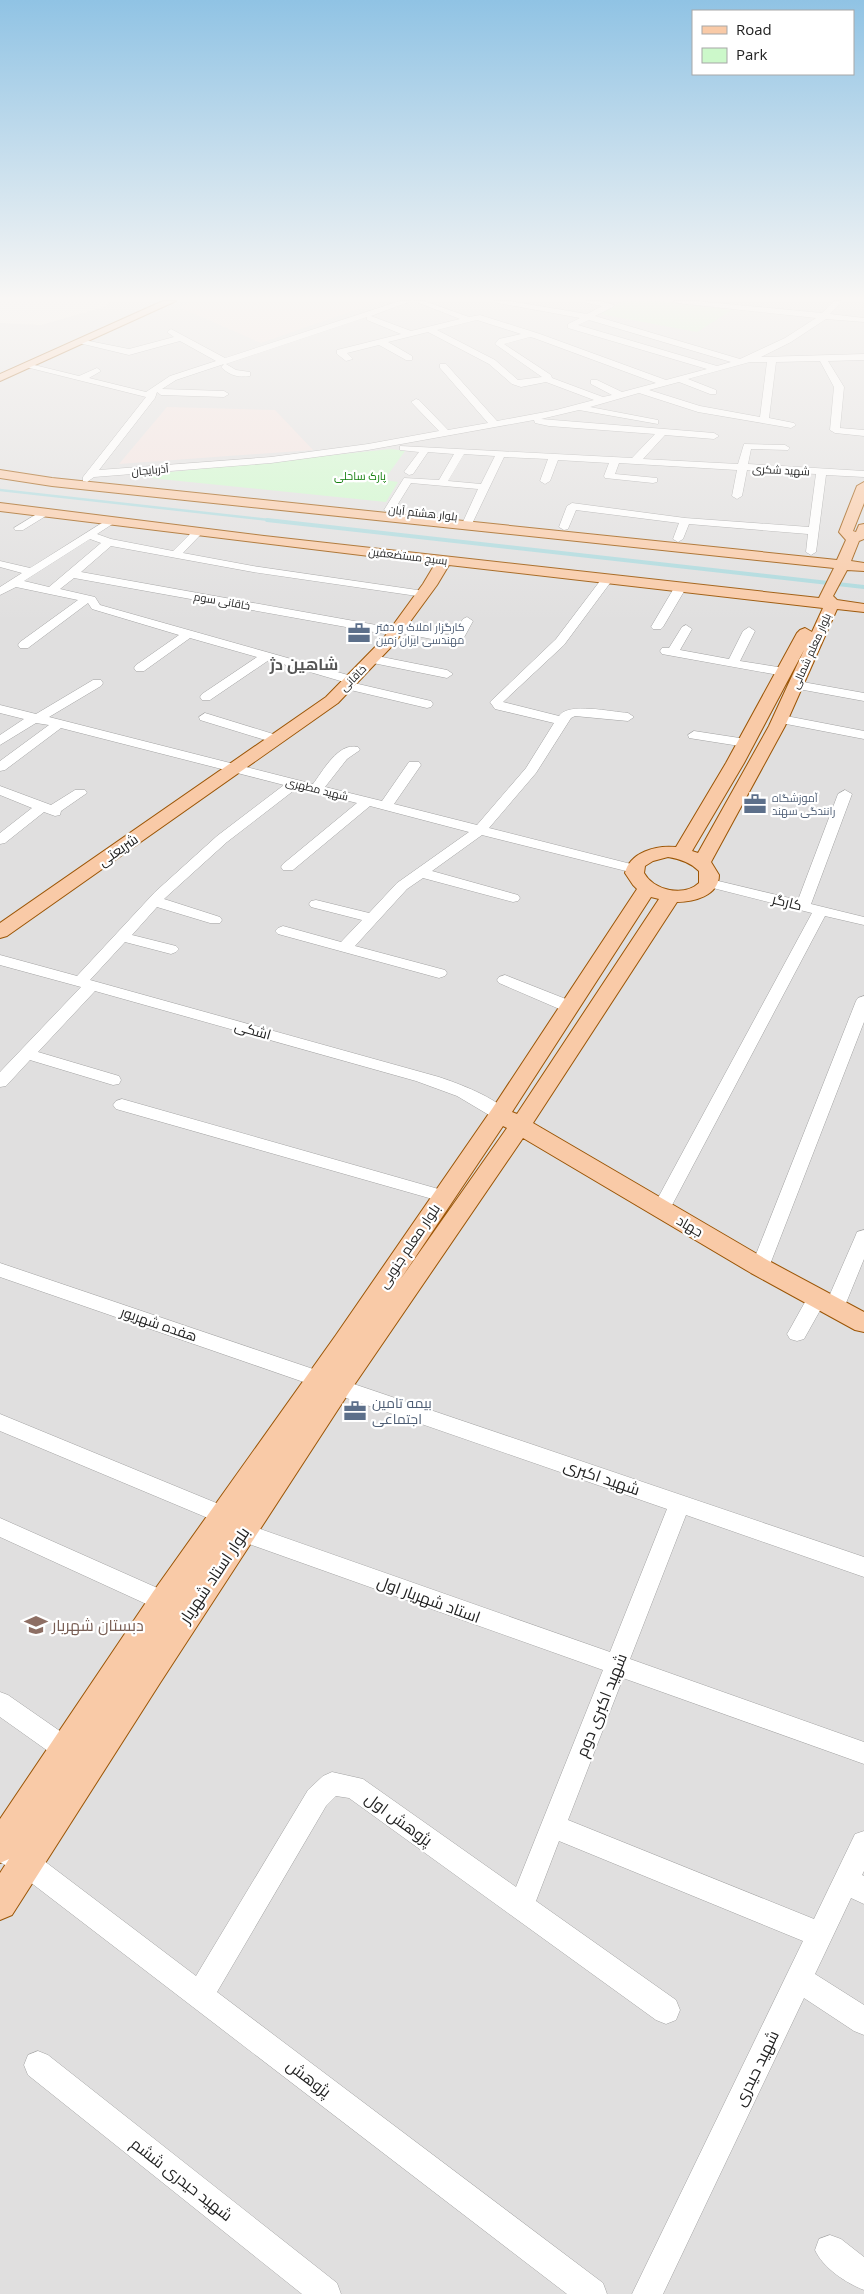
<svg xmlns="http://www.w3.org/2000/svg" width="864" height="2294" font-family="'Open Sans',Cairo,sans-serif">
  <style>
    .residential { fill: #e0dfdf }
    .military { fill: #f2e1de }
    .park { fill: #ccf8ca }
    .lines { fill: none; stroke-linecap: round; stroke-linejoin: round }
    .stream-far1 { stroke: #acd9dd; stroke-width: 2.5 }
    .stream { stroke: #acd9dd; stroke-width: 4 }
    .minor-casing { stroke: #a3a3a3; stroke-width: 1 }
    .major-casing { stroke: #9b5505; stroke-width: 2 }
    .minor { fill: #fff; fill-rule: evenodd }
    .major { fill: #f9caa7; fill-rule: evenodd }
    .labels { text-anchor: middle; stroke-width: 4.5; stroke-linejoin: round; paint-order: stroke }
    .far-street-label { font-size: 11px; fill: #222; stroke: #fff }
    .far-park-label { font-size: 11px; fill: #168010; stroke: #fff }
    .far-service-label { font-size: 11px; fill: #4e5e75; stroke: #fff; text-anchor: start }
    .street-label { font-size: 14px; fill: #222; stroke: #fff }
    .service-label { font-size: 14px; fill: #4e5e75; stroke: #fff; text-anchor: start }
    .far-district-label { font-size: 16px; font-weight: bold; fill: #555; stroke: #fff }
    .near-street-label { font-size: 16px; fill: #222; stroke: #fff }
    .near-education-label { font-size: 16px; fill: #785e54; stroke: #fff; text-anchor: start }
  </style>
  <rect width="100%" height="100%" fill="#f2eee9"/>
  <!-- residential -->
  <path class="residential" d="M108 301H864V2294H0V323L41 325 107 306Z"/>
  <!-- military -->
  <path class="military" d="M194 301H381L261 343 179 307Z
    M167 407 275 410 313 450 119 464Z"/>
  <!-- park -->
  <path class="park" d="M623 301H663L732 310 697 332 600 314Z
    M391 449 405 451 384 480 398 482 386 502 140 477 161 473Z"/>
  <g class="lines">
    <!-- stream-far1 -->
    <path class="stream-far1" d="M0 490 278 521"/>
    <!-- stream -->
    <path class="stream" d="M267 520 864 587"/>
    <defs>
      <path id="minor" d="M400 301H411L371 316 411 331 460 319 414 301H424L469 317 480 315 540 334 666 380 707 369 568 328V324L580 318 498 303 494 301H509L587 314 602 306 587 303 586 301H600L614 305 613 307 595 316 740 359 785 338 816 318 677 303 673 301H696L822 313 834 301H842L830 314 864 318V322L826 319 791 342 761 357 864 354V360L828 361 844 387 840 428 864 430V436L835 433 830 430 834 387 820 361 776 362 769 418 794 423 796 425 791 428 698 412 639 393 590 407 658 420V424L579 410 541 419 714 433 719 436 714 439 665 435 643 459 738 464 744 444 785 445 790 448 788 450 751 449 748 464 864 471V477L826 475 816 552 811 555 806 552 808 534 689 524 683 539 678 542 673 539 679 523 576 510 568 529 564 530 559 527 567 506 572 503 685 518 809 527 816 474 747 470 742 496 737 499 732 496 737 470 619 463 615 474 657 478V482L653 483 605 478 604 476 609 463 558 460 550 481 545 484 540 481 548 459 504 457 471 526 467 527 462 524 478 489 411 483 393 512 389 513 384 510 404 478 439 480 454 454 428 452 413 474 409 475 404 472 419 452 400 450V446L632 458 655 434 549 426 535 423 534 420 368 450 271 463 94 477 87 482 83 481V477L146 397 22 366 26 363 79 376 97 368 101 371 89 378 146 392 170 376 216 361 180 341 129 355 79 343V339L129 349 174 337 167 332 171 329 225 358ZM367 317V320L401 334 337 350V354L346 361 353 359 347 353 379 345 406 360H412V356L388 342 428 332 489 364 512 384 521 387 546 382 594 400 556 410 497 421 446 364H440V368L488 423 448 430 419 400 416 399 411 402 413 404 439 431 368 444 271 457 99 470 155 398 157 392 161 395 224 397 229 394 224 391 162 389 176 380 224 364 221 367C229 375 238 378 250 376V372L236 370 226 364ZM477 320 521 334 499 339 495 344 542 377 518 380 495 360 437 330ZM589 320 731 362 717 366 578 325ZM530 337 534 338 656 383 622 392 597 380H591V384L612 395 603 397 552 378 551 375 504 344ZM750 362H767L760 417 700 406 649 390 679 382 710 394H716V390L688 379ZM464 454 495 456 481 484 448 481Z
        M45 509 49 510V514L23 530H15L14 528Z
        M110 518 115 521 114 523 97 534 111 539 173 551 194 530 198 529 203 532 183 553 253 566 424 591 430 594 424 597 253 572 111 546 81 572 393 628 398 625 453 636 463 619 467 617 473 621 461 643 457 644 401 633 396 636 74 578 60 589 95 597 100 605 355 677 357 680 354 683 431 701 433 704 431 707 427 708 342 688 340 685 344 682 269 660 210 700H202L200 697 202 694 257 657 190 638 144 671H136L134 668 136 665 179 635 92 609 88 603 28 648H20L18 645 20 642 78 600 16 587 0 595V587L22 573 0 567V561L30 568ZM90 539 101 543 49 587 24 581Z
        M607 576 613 579 564 645 503 702 559 716C568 702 612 712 628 713L634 717 628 721 575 716 571 718 536 773 489 828 639 866 641 869 639 872 634 873 482 835 432 871 518 895 520 898 518 901 513 902 423 878 407 889 355 946 445 970 447 973 445 976 439 978 278 934 275 931 278 928 283 926 341 942 362 920 311 907 309 904 311 901 316 900 369 913 397 883 469 832 370 806 293 870H283L281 867 283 864 357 803 297 788 227 842 164 899 220 917 222 920 220 923H210L157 907 132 935 176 946 179 949 176 952 171 954 125 942 90 980 439 1077C457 1083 498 1098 509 1114L506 1118 500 1120 494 1118 457 1096 416 1081 95 991 38 1052 119 1076 121 1080 119 1084 113 1085 30 1060 6 1086 0 1087V1072L81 987 0 965V955L77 976 155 892 217 836 284 785 61 728 5 770 0 771V761L49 725 36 723 0 745V735L24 719 0 713V705L36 714 93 680H101L103 683 101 686 49 717 313 784C323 771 338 742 358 747L360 750 347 759 325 787 382 801 409 762H419L421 765 394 804 477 825 526 768 554 723 495 709 490 702 556 639 603 577Z
        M680 585 686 588 663 627 661 629H653L651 627 674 588Z
        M686 625 692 629 680 650 729 659 743 631 749 627 755 631 740 661 784 668 790 672 784 676 662 654 660 651 662 648H669L682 627Z
        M372 655 447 670 453 674 447 678 368 662 366 659 368 656Z
        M797 681 864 693V701L793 688 791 685Z
        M205 713 283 737 284 740 278 744 200 720 199 717Z
        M781 715 864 731V739L776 722 775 719 776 716Z
        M694 731 746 739 753 743 746 747 689 738 688 735Z
        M0 786 51 805 75 790H85L87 793 61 811 60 815 55 816 44 812 5 843 0 844V833L32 808 0 795Z
        M845 790 852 794 811 904 864 917V925L825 916 670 1209 667 1214 661 1215 655 1214 652 1209 812 913 705 886 703 883 710 879 798 900 838 794Z
        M505 975 576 1003 578 1007 576 1011H564L499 983 497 980 499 977Z
        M864 996V1022L769 1267 767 1272 760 1274 753 1272 751 1267 856 1001 858 998Z
        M122 1099 449 1192 452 1196 449 1200 443 1202 116 1109 113 1105 116 1101Z
        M864 1230V1259L844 1308 841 1313 834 1315 827 1313 824 1308 855 1237 857 1232Z
        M0 1263 325 1373 328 1379 325 1385 318 1387 0 1277Z
        M817 1291 824 1293 827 1298 804 1339 797 1341 790 1339 787 1334 790 1329 810 1293Z
        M339 1379 864 1557V1577L686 1515 630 1659 864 1742V1764L623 1678 568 1820 814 1919 855 1834 864 1831V1871L862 1875 864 1876V1904L851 1898 815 1974 864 2005V2035L854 2031 804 1998 663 2294H632L803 1941 559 1841 536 1901 676 2000 680 2010 676 2020 666 2024 656 2020 349 1798 336 1796 326 1806 217 1992 603 2283 607 2294H567L17 1872 0 1862V1836L35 1854 196 1976 308 1790 323 1776 332 1772 363 1779 516 1887 603 1670 235 1539 232 1532 235 1525 243 1523 610 1652 667 1509 332 1393 329 1387 332 1381Z
        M0 1414 231 1509 234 1515 231 1521 223 1524 215 1521 0 1431Z
        M0 1518 171 1594 174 1601 171 1608 163 1611 155 1608 0 1537Z
        M0 1692 8 1695 80 1745 83 1753 80 1761 71 1764 62 1761 0 1717Z
        M38 2051 48 2055 337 2283 341 2294H302L28 2075 24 2065 28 2055Z
        M830 2235 841 2239 864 2257V2290C846 2283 823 2268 815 2250L819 2239Z"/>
      <path id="major" d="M163 301H176L0 381V374Z
        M0 470 52 478 837 560 846 540 839 532 857 486 864 482V503L853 531 856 532 859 525 864 524V539L859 541 851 561 864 563V571L847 570 833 596 837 600 864 604V612L837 609 785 726 711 862 719 875C719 896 693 902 677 902L533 1123 769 1261 864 1312V1332L855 1330 751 1273 523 1138 348 1394 160 1683 12 1915 0 1920V1873L9 1859 0 1863V1819L153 1592 336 1335 492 1109 637 889 633 885 625 873C630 852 656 845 676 847L726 763 797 633 800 630 805 628 812 632 823 608 449 565 437 585 393 645 338 703 7 936 0 938V923L326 697 383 639 423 584 435 564 0 511V503L264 536 819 598 834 568 52 486 0 478ZM804 650 769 726 698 853 692 851 744 763ZM668 857C680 859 690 862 699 871V883C684 897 654 891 644 873L645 866 653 861ZM651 897 659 899 517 1114 512 1112ZM503 1126 507 1128 400 1280Z"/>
    </defs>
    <!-- minor casing -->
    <use href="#minor" class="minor-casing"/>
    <!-- major casing -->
    <use href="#major" class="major-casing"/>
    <!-- minor -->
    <use href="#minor" class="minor"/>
    <!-- major -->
    <use href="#major" class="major"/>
  </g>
  <!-- sky -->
  <linearGradient id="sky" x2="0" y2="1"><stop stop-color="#90c3e4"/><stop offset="0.48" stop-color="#f9f7f5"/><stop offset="1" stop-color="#f9f7f5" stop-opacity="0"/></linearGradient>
  <rect width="864" height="622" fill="url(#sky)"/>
  <!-- icons -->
  <defs>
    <symbol id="office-bare" viewBox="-9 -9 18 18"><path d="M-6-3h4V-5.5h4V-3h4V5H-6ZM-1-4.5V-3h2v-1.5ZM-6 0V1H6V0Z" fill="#5c6f8a" stroke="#fff" stroke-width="2.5" paint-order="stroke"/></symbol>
    <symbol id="school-bare" viewBox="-9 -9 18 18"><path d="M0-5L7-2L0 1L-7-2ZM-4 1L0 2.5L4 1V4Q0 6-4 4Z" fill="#8d6e63" stroke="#fff" stroke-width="2.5" paint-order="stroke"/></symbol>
  </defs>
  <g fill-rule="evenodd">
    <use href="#office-bare" x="343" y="617" width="32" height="32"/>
    <use href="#office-bare" x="739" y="788" width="32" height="32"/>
    <use href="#office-bare" x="339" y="1395" width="32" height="32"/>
    <use href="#school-bare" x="20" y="1609" width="32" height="32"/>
  </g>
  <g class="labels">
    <!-- far-street labels -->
    <g class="far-street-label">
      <text transform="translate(150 470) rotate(-5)" y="4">آذربایجان</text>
      <text transform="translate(781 470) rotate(3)" y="4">شهید شکری</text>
      <text transform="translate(423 513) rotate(6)" y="4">بلوار هشتم آبان</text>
      <text transform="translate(408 556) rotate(7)" y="4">بسیج مستضعفین</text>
      <text transform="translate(222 601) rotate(10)" y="4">خاقانی سوم</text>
      <text transform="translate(811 651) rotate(-66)" y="4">بلوار معلم شمالی</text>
      <text transform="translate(353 678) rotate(-45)" y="4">خاقانی</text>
      <text transform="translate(317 789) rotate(14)" y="4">شهید مطهری</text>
    </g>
    <!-- far-park labels -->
    <g class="far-park-label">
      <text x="360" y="480">پارک ساحلی</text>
    </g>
    <!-- far-service labels -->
    <g class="far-service-label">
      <text x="376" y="631">کارگزار املاک و دفتر<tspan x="376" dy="13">مهندسی ایران زمین</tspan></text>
      <text x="772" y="802">آموزشگاه<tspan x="772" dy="13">رانندگی سهند</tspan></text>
    </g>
    <!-- street labels -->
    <g class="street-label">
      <text transform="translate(118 850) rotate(-35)" y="5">شریعتی</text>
      <text transform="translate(787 902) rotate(14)" y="5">کارگر</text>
      <text transform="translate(253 1030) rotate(16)" y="5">اشکی</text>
      <text transform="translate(690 1226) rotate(30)" y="5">جهاد</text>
      <text transform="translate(409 1246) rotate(-56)" y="5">بلوار معلم جنوبی</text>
      <text transform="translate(159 1324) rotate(19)" y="5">هفده شهریور</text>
    </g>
    <!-- service labels -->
    <g class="service-label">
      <text x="372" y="1408">بیمه تامین<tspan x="372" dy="16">اجتماعی</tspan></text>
    </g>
    <!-- far-district labels -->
    <g class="far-district-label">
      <text x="304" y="670">شاهین دژ</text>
    </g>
    <!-- near-street labels -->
    <g class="near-street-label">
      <text transform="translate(602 1477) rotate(19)" y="6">شهید اکبری</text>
      <text transform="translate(214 1575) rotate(-56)" y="6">بلوار استاد شهریار</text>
      <text transform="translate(429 1599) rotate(20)" y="6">استاد شهریار اول</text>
      <text transform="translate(601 1705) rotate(-68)" y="6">شهید اکبری دوم</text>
      <text transform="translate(399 1819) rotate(36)" y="6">پژوهش اول</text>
      <text transform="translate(756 2068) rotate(-64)" y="6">شهید حیدری</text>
      <text transform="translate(309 2078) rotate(37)" y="6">پژوهش</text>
      <text transform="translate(182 2179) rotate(38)" y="6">شهید حیدری ششم</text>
    </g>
    <!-- near-education labels -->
    <g class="near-education-label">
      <text x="52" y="1631">دبستان شهریار</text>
    </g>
  </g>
  <!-- legend -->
  <rect x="692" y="10" width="162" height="65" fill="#ffffff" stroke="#a7a7a7"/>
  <rect x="702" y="26" width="25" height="8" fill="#f9caa7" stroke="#a7a7a7"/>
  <text x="736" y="35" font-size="15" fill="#222222">Road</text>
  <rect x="702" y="48" width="25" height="15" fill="#ccf8ca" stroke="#a7a7a7"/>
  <text x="736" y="60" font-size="15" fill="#222222">Park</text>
</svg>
